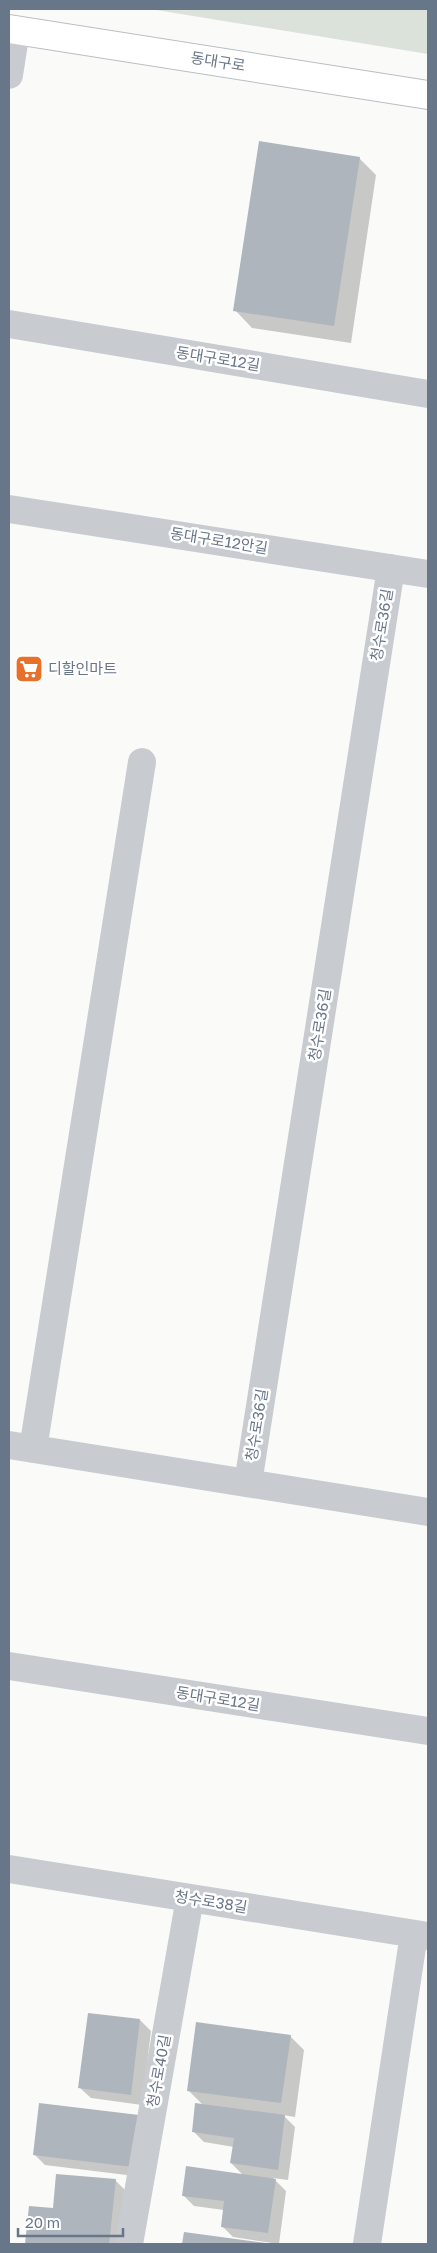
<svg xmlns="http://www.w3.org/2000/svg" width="437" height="2253" font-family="'Golos Text','Noto Sans KR',sans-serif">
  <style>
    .green { fill: #dbe2d9 }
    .shadow { fill: #0003 }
    .building { fill: #aeb5bd }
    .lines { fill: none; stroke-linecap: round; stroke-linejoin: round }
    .secondary-casing { stroke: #babec4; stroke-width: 30 }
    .street { stroke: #c8cbcf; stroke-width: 28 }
    .secondary { stroke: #fff; stroke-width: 28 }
    .labels { text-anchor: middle; stroke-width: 5; stroke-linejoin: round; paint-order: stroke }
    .street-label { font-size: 15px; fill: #687689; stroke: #fff }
    .poi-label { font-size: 15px; fill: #687689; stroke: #fff; text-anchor: start }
  </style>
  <rect width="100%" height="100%" fill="#fafaf8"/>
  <!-- green -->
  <path class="green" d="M150 9H428V54Z"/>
  <!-- shadow -->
  <path class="shadow" d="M359 158 376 175 351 343 252 328 235 310Z
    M140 2020 151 2031 142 2105 91 2098 80 2088Z
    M290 2036 304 2050 295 2117 283 2115 295 2127 288 2180 273 2178 286 2191 279 2244 233 2237 222 2226 224 2210 194 2206 183 2195 244 2176 231 2163 234 2147 204 2142 193 2131 203 2105 188 2090Z
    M149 2127 143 2177 45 2165 34 2154Z
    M115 2180 126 2191 121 2244H27L30 2207 54 2209Z
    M185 2234 265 2244H183Z"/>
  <!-- building -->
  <path class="building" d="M259 141 360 157 334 326 233 311Z
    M88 2013 140 2019 131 2095 78 2088Z
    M196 2022 291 2035 281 2103 187 2091Z
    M39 2103 139 2115 133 2167 33 2155Z
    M195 2103 285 2115 278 2170 230 2163 234 2138 192 2132Z
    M186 2166 276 2179 268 2233 221 2227 224 2201 182 2196Z
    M56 2174 116 2179 109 2244H25L29 2206 53 2208Z
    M184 2232 266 2243V2244H182Z"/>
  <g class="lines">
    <defs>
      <path id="secondary" d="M9 29 428 95"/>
    </defs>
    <!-- secondary casing -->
    <use href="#secondary" class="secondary-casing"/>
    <!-- street -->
    <path class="street" d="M9 75 16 30
      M9 324 428 394
      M9 509 428 574
      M9 1445 428 1512
      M33 1449 142 762
      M248 1483 391 568
      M9 1666 428 1731
      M9 1869 428 1936
      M129 2244 190 1898
      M367 2244 414 1934"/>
    <!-- secondary -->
    <use href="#secondary" class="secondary"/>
  </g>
  <!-- icons -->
  <defs>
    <symbol id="supermarket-square" viewBox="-11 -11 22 22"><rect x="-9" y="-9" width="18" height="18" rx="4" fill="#e7712b" stroke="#fff"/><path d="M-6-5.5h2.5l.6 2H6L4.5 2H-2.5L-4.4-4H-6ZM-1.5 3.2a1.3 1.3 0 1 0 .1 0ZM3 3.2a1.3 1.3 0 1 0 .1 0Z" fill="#fff"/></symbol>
  </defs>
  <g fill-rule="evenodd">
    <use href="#supermarket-square" x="13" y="653" width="32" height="32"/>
  </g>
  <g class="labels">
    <!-- street labels -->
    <g class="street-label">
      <text transform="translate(218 62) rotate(9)" y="5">동대구로</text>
      <text transform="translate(218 359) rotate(9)" y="5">동대구로12길</text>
      <text transform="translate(219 541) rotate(9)" y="5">동대구로12안길</text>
      <text transform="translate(382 625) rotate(-81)" y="5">청수로36길</text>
      <text transform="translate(320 1025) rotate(-81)" y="5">청수로36길</text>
      <text transform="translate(257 1425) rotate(-81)" y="5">청수로36길</text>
      <text transform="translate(218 1699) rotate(9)" y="5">동대구로12길</text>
      <text transform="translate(211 1902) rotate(9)" y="5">청수로38길</text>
      <text transform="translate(159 2071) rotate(-80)" y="5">청수로40길</text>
    </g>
    <!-- poi labels -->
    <g class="poi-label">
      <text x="48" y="674">디할인마트</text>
    </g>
  </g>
  <!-- border -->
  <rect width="437" height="2253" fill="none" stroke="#687689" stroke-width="20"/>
  <!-- scale -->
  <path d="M18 2228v8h105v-8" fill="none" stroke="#687689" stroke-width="2.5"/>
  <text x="25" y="2228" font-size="15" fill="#687689" stroke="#ffffff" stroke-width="4" paint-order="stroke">20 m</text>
</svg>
